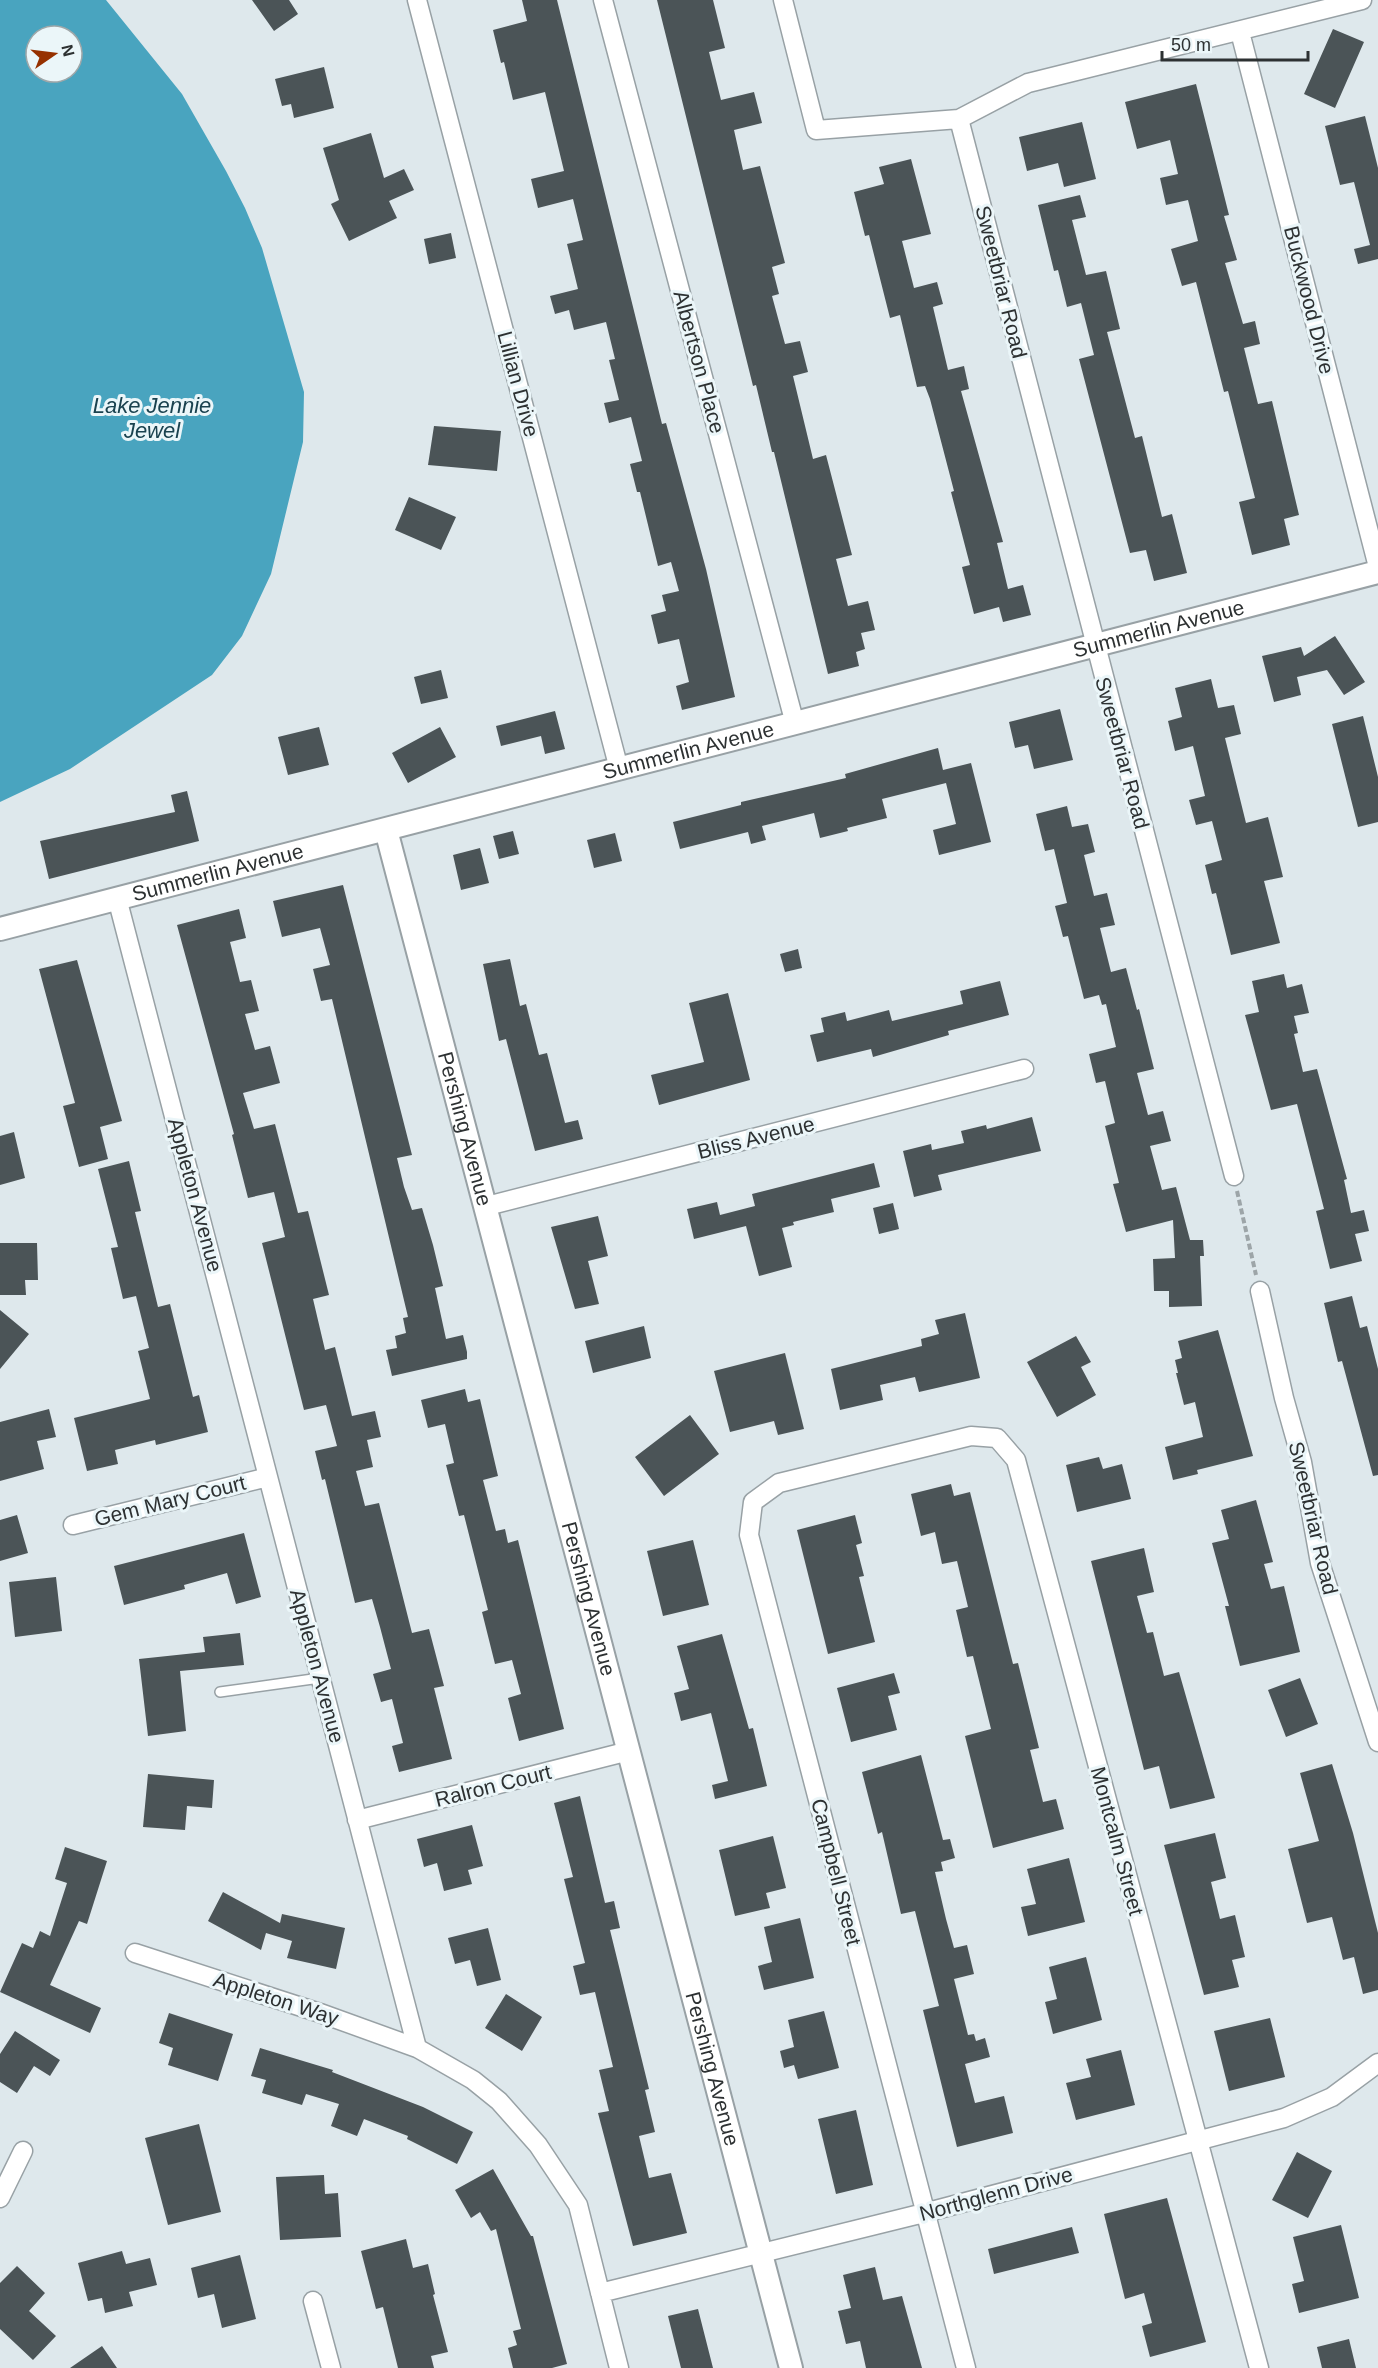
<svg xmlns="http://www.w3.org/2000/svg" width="1378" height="2368" font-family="Arial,sans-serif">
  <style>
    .water { fill: #49a4bf; fill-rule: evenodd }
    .building { fill: #4b5457 }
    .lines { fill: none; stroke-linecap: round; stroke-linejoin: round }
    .service-casing { stroke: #98a1a5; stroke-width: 12 }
    .minor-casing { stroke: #98a1a5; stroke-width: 21 }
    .tertiary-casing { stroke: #98a1a5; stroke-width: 26 }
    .path { stroke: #9da5a8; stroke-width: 4; stroke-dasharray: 6 3; stroke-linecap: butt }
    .service { stroke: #fff; stroke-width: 9 }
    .minor { stroke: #fff; stroke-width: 18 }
    .tertiary { stroke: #fff; stroke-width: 22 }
    .labels { text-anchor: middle; stroke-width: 6; stroke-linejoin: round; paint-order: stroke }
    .street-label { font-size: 21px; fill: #2d3132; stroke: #ebf6f9 }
    .water-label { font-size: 22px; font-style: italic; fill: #1a424f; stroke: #ebf6f9 }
  </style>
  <rect width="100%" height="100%" fill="#dee8ec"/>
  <!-- water -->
  <path class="water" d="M0 0H106L182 94 226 171 245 208 262 248 304 392 303 442 271 574 242 636 212 675 70 769 0 802ZM36 36H72V72H36Z"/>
  <!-- building -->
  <path class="building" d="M252 0H289L298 14 274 31Z
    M522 0H557L662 424 666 423 706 569 735 697 682 710 676 686 689 682 679 639 658 644 651 615 666 611 662 595 679 591 671 562 658 566 640 492H637L630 464 642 461 631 417 609 423 604 403 619 400 609 360 615 359 606 322 574 330 569 310 555 314 550 296 578 289 567 244 583 240 573 199 538 208 531 179 564 171 545 92 513 100 504 62 501 63 493 30 527 21Z
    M657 0H713L725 48 709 52 721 100 754 92 762 123 734 130 743 170 760 166 785 263 772 267 779 294 772 296 785 344 800 341 808 372 793 376 813 459 826 455 852 555 836 559 848 606 868 601 875 630 861 633 865 649 856 652 859 666 828 674 774 452H772L756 385 753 386Z
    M1333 29 1364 42 1335 108 1304 94Z
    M324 67 334 108 294 118 291 104 282 106 275 79Z
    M1196 84 1229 215 1224 216 1237 260 1225 263 1243 324 1255 321 1260 344 1244 348 1258 404 1272 401 1299 515 1284 519 1290 545 1252 555 1239 502 1255 498 1228 391 1224 392 1196 282 1182 286 1171 249 1198 241 1188 200 1166 205 1160 178 1178 174 1170 140 1137 149 1125 102Z
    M1365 116 1378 168V259L1358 264 1354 249 1370 245 1354 182 1340 185 1325 126Z
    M1082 122 1096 179 1064 187 1058 163 1027 171 1019 137Z
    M371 133 384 178 404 169 414 190 389 201 397 218 349 241 331 204 339 200 323 148Z
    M911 159 931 234 902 241 914 288 937 282 943 304 933 307 948 370 964 366 969 389 961 391 1003 542 997 543 1008 589 1023 585 1031 615 1003 622 999 607 974 614 962 567 970 565 951 492 954 491 930 399 925 386 917 387 900 315 890 318 869 235 865 236 854 192 884 184 879 167Z
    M1080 195 1086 217 1072 220 1086 275 1106 271 1120 329 1107 332 1135 438 1142 436 1162 517 1172 514 1187 573 1154 581 1146 550 1130 553 1079 359 1094 355 1081 303 1067 307 1058 270 1054 271 1038 205Z
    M451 233 456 258 429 264 424 239Z
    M434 426 501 431 497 471 428 465Z
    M409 497 456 517 441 550 395 530Z
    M1335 636 1365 682 1344 695 1327 670 1297 677 1301 695 1274 702 1262 656 1301 647 1304 656Z
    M441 670 448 698 421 704 414 677Z
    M1211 679 1218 708 1234 705 1241 734 1225 738 1246 823 1268 817 1283 877 1264 881 1280 943 1231 955 1216 893 1212 894 1205 865 1222 860 1212 821 1196 825 1189 800 1205 796 1193 746 1175 751 1168 721 1182 717 1175 688Z
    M1060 709 1073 760 1034 769 1028 745 1015 748 1009 722Z
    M555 711 565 749 545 754 541 736 501 746 496 726Z
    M1363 716 1378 777V822L1358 827 1332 724Z
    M319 727 329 765 288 775 278 737Z
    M440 727 456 757 408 783 392 753Z
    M938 748 943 770 971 763 991 842 939 855 933 830 956 824 946 783 882 799 887 818 847 828 848 831 820 838 814 813 762 826 766 840 751 844 748 832 680 849 673 822 741 805V802L846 778 845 774Z
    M187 791 199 841 49 879 40 841 175 812 171 795Z
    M1067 806 1072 827 1088 824 1095 852 1084 855 1094 896 1107 893 1115 925 1100 928 1111 972 1126 968 1137 1010 1139 1009 1154 1069 1137 1073 1148 1115 1163 1111 1171 1141 1150 1146 1162 1190 1176 1187 1190 1240H1203L1204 1256H1200L1202 1306 1169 1307V1291H1154L1153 1259 1175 1258 1173 1220 1126 1232 1113 1184 1119 1183 1105 1126 1115 1123 1105 1081 1096 1083 1089 1054 1116 1047 1106 1004 1102 1005 1099 995 1084 999 1068 936 1063 937 1055 906 1067 903 1054 849 1045 851 1036 814Z
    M513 831 519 854 499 859 493 836Z
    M615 833 622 861 594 868 587 840Z
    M480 848 489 883 461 890 453 855Z
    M343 885 412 1155 397 1158 404 1187 412 1210 422 1208 433 1245 443 1286 435 1288 446 1339 463 1335 467 1352V1359L392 1376 386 1350 397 1348 395 1336 406 1333 403 1318 408 1317 332 999 321 1001 313 969 330 965 320 928 282 937 273 901Z
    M239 909 246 938 230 942 240 982 251 980 259 1011 245 1014 255 1050 270 1046 280 1083 243 1093 254 1129 275 1124 298 1213 308 1211 329 1295 313 1299 325 1350 335 1347 352 1416 375 1411 381 1437 367 1440 373 1467 356 1471 365 1506 379 1503 412 1633 429 1629 444 1686 434 1688 452 1759 399 1772 392 1746 403 1743 392 1699 381 1702 373 1674 391 1669 380 1627 372 1599 355 1603 325 1479 322 1480 315 1451 337 1446 326 1405 304 1410 262 1243 285 1237 274 1192 248 1198 232 1135 234 1134 177 925Z
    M798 949 802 968 785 972 780 954Z
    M510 959 520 1006 526 1004 539 1055 547 1053 565 1123 578 1120 583 1139 535 1151 506 1039 499 1041 483 964Z
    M77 960 122 1121 100 1127 108 1159 79 1167 63 1106 75 1103 39 969Z
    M1284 974 1287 988 1302 984 1309 1013 1294 1016 1298 1033 1294 1034 1303 1072 1317 1069 1347 1179 1344 1180 1351 1213 1364 1210 1369 1231 1355 1234 1362 1261 1330 1269 1316 1211 1324 1209 1297 1104 1271 1110 1245 1015 1259 1012 1252 981Z
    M1000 981 1009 1015 948 1031 949 1035 873 1057 871 1049 817 1062 810 1035 824 1032 821 1018 845 1012 847 1021 889 1010 892 1021 963 1004 960 991Z
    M728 993 750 1080 659 1105 651 1075 704 1062 689 1003Z
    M1032 1117 1041 1151 938 1175 942 1190 914 1197 903 1151 931 1144 932 1150 964 1143 961 1131 986 1125 987 1129Z
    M14 1132 25 1178 0 1185V1136Z
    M129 1161 141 1211 135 1212 158 1307 170 1304 193 1397 199 1395 208 1432 156 1445 155 1440 115 1450 118 1464 87 1471 74 1418 150 1399 138 1351 149 1348 136 1296 123 1299 111 1248 118 1247 98 1169Z
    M874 1163 880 1187 831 1199 834 1212 793 1222 794 1225 782 1228 792 1267 759 1276 746 1226 694 1239 687 1209 717 1202 720 1215 755 1206 752 1194Z
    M893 1203 899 1229 879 1234 873 1208Z
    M598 1216 608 1256 588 1261 599 1304 575 1309 551 1227Z
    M0 1243H37L38 1280H25L26 1295H0Z
    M1352 1296 1360 1328 1367 1326 1378 1369V1475L1373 1476 1342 1361 1338 1362 1324 1303Z
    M0 1310 29 1334 0 1369Z
    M965 1313 980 1378 919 1392 915 1377 880 1385 883 1400 840 1410 831 1369 922 1346 921 1339 939 1334 935 1320Z
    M644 1326 651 1358 593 1373 585 1341Z
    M1218 1330 1253 1456 1197 1470 1198 1474 1173 1480 1165 1447 1203 1437 1195 1402 1184 1405 1176 1373H1178L1175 1360 1182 1358 1178 1341Z
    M1076 1336 1091 1362 1081 1367 1096 1395 1057 1417 1027 1362Z
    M785 1353 804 1429 778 1435 774 1421 730 1432 714 1371Z
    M465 1389 468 1402 480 1399 498 1476 483 1480 496 1531 505 1529 508 1543 518 1540 564 1729 519 1741 508 1698 521 1694 512 1660 495 1664 482 1612 488 1610 464 1515 459 1516 446 1465 454 1463 445 1424 428 1428 421 1400Z
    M49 1409 56 1437 37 1441 44 1469 0 1481V1422Z
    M690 1415 719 1454 664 1496 635 1457Z
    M1099 1457 1103 1469 1122 1464 1131 1499 1077 1512 1066 1465Z
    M951 1484 954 1496 970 1492 1013 1664 1018 1663 1039 1748 1030 1750 1043 1802 1056 1799 1064 1829 993 1848 965 1736 991 1729 973 1656 967 1657 956 1610 968 1607 957 1561 942 1564 935 1532 921 1536 911 1494Z
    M1256 1500 1273 1562 1264 1564 1271 1589 1284 1586 1300 1652 1240 1666 1225 1606H1229L1212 1543 1229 1539 1221 1510Z
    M17 1515 28 1553 0 1561V1520Z
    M855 1515 862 1543 856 1545 864 1576 859 1577 875 1642 828 1654 797 1530Z
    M244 1533 261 1597 236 1604 227 1573 184 1585 185 1589 124 1605 114 1566Z
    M693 1540 709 1605 663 1616 647 1551Z
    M1144 1548 1154 1592 1137 1596 1147 1633 1153 1632 1164 1676 1179 1672 1215 1798 1170 1809 1159 1766 1144 1770 1091 1561Z
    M56 1577 62 1631 15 1637 9 1582Z
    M240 1633 244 1665 180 1671 186 1731 148 1736 139 1659 205 1652 203 1637Z
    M722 1634 749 1729 753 1728 767 1786 715 1799 712 1785 728 1781 711 1713 681 1721 674 1693 689 1689 677 1646Z
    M894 1673 900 1693 888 1696 897 1730 851 1742 837 1688Z
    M1300 1678 1318 1724 1286 1737 1268 1690Z
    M921 1755 943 1840 950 1839 955 1858 941 1862 943 1871 935 1872 946 1919 954 1948 967 1945 974 1974 954 1979 968 2035 974 2034 976 2041 985 2038 990 2057 965 2064 975 2103 1004 2096 1013 2133 957 2147 923 2010 939 2006 915 1911 901 1914 882 1832 878 1834 862 1772Z
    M1332 1764 1353 1833 1378 1933V1990L1363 1994 1354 1957 1343 1960 1332 1917 1307 1923 1288 1849 1319 1841 1300 1773Z
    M148 1774 214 1780 212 1808 187 1806 185 1830 143 1827Z
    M580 1796 605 1903 614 1901 620 1928 610 1930 649 2089 645 2090 655 2132 639 2136 649 2178 671 2173 687 2233 633 2246 598 2113 609 2111 599 2070 613 2067 595 1992 580 1995 573 1966 585 1963 564 1879 573 1877 554 1803Z
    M472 1825 483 1866 468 1870 472 1884 444 1891 437 1863 424 1867 417 1839Z
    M1215 1833 1226 1878 1211 1882 1220 1919 1235 1915 1245 1957 1232 1960 1239 1987 1204 1995 1164 1845Z
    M773 1836 786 1888 766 1893 770 1908 735 1916 719 1850Z
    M65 1847 107 1861 87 1924 79 1921 50 1985 101 2008 90 2033 0 1992 22 1943 33 1948 40 1931 50 1936 67 1883 55 1879Z
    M1069 1858 1085 1922 1028 1936 1021 1907 1036 1904 1027 1869Z
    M223 1892 280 1923 282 1914 345 1928 336 1969 287 1958 292 1941 266 1933 261 1950 208 1921Z
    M800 1918 814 1978 764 1990 758 1966 772 1962 764 1927Z
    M488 1928 501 1980 477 1986 470 1960 455 1964 448 1938Z
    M1086 1957 1102 2020 1053 2034 1045 2002 1057 1999 1049 1967Z
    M506 1994 542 2017 522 2051 485 2028Z
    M824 2011 839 2068 798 2079 794 2065 784 2068 780 2051 794 2047 788 2020Z
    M169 2013 233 2034 218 2081 168 2065 173 2048 159 2043Z
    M1270 2018 1285 2077 1229 2091 1214 2031Z
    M15 2031 60 2060 50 2076 34 2066 17 2093 0 2082V2054Z
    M260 2048 333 2070 332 2072 423 2107 473 2132 457 2164 407 2139 408 2136 364 2119 357 2136 331 2126 339 2104 306 2094 302 2105 262 2093 266 2080 251 2076Z
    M1121 2050 1135 2105 1076 2120 1066 2083 1091 2077 1086 2059Z
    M856 2110 873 2185 836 2194 818 2119Z
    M199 2124 221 2212 168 2225 145 2138Z
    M1297 2152 1332 2171 1308 2218 1272 2200Z
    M493 2169 531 2236H533L567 2364 552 2368H513L508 2348 517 2345 513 2331 521 2329 496 2229 491 2231 480 2212 471 2218 455 2190Z
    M324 2175 325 2194 338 2193 341 2237 280 2240 276 2177Z
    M1167 2198 1206 2342 1150 2357 1142 2326 1152 2323 1144 2293 1125 2299 1104 2214Z
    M1341 2225 1359 2298 1299 2313 1292 2284 1304 2281 1293 2237Z
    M1072 2227 1079 2253 994 2274 988 2249Z
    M406 2239 413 2268 428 2264 435 2294 433 2295 448 2352 431 2356 434 2368H398L383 2307 376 2309 361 2251Z
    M122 2251 126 2264 150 2258 157 2285 129 2292 133 2306 105 2313 102 2298 88 2301 78 2263Z
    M240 2255 256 2319 222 2328 214 2294 198 2298 191 2268Z
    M17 2266 45 2293 29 2311 56 2336 33 2360 0 2329V2283Z
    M875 2267 883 2300 902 2296 922 2368H866L860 2341 846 2344 838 2311 851 2308 843 2275Z
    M698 2309 713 2368H681L668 2316Z
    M1349 2339 1356 2368H1322L1317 2347Z
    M102 2346 117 2368H70Z"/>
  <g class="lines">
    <defs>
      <path id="service" d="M220 1692 320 1678"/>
      <path id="minor" d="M417 0 619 769
        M603 0 795 724
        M783 0 816 130 959 119 1028 83 1362 0
        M1240 32 1378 567
        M959 119 1234 1176
        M117 898 417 2048
        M487 1206 1024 1069
        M1260 1291 1284 1398 1302 1462 1320 1563 1378 1742
        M73 1525 268 1477
        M357 1820 629 1751
        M135 1953 320 2013 417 2048 473 2080 499 2101 538 2145 578 2205 619 2368
        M0 2198 23 2151
        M600 2293 924 2213 1284 2118 1332 2097 1378 2063
        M313 2301 331 2368
        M966 2368 749 1535 753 1502 779 1483 971 1436 997 1438 1016 1460 1259 2368"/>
      <g id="tertiary">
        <path id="s1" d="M386 830 791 2368"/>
        <path id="s2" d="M0 929 1378 572"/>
      </g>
    </defs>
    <!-- service casing -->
    <use href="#service" class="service-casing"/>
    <!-- minor casing -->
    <use href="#minor" class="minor-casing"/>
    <!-- tertiary casing -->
    <use href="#tertiary" class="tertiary-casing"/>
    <!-- path -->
    <path class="path" d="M1237 1191 1256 1275"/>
    <!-- service -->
    <use href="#service" class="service"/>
    <!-- minor -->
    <use href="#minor" class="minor"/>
    <!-- tertiary -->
    <use href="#tertiary" class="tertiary"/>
  </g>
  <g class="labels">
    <!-- street labels -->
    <g class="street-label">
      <text transform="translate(1001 282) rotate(76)" y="7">Sweetbriar Road</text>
      <text transform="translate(1309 300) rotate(76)" y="7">Buckwood Drive</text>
      <text transform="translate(699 362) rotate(75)" y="7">Albertson Place</text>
      <text transform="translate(518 384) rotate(75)" y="7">Lillian Drive</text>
      <text dy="7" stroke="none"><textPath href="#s2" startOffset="1197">Summerlin Avenue</textPath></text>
      <text dy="7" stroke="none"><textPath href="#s2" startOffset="711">Summerlin Avenue</textPath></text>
      <text transform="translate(1122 753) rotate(75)" y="7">Sweetbriar Road</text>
      <text dy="7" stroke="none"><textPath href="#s2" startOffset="225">Summerlin Avenue</textPath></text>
      <text dy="7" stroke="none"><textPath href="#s1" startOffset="309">Pershing Avenue</textPath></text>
      <text transform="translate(756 1138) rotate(-14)" y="7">Bliss Avenue</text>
      <text transform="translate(195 1195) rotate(75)" y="7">Appleton Avenue</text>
      <text transform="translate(170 1501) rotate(-14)" y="7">Gem Mary Court</text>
      <text transform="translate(1313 1518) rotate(77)" y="7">Sweetbriar Road</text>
      <text dy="7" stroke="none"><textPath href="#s1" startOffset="795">Pershing Avenue</textPath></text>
      <text transform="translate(317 1666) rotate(75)" y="7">Appleton Avenue</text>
      <text transform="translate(493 1786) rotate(-14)" y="7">Ralron Court</text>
      <text transform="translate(1117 1841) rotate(75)" y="7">Montcalm Street</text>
      <text transform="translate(836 1872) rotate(76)" y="7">Campbell Street</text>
      <text transform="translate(276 1999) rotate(18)" y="7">Appleton Way</text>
      <text dy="7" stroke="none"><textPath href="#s1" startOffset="1281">Pershing Avenue</textPath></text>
      <text transform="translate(996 2194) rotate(-15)" y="7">Northglenn Drive</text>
    </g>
    <!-- water labels -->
    <g class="water-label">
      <text x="152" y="413">Lake Jennie<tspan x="152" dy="25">Jewel</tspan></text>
    </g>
  </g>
  <!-- north arrow -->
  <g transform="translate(54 54) rotate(76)"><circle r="28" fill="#ebf6f9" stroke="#9fa7a9" stroke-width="1.5"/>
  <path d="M0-4.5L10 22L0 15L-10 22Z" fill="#963100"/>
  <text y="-9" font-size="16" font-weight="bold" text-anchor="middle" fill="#2d3132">N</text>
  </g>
  <!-- scale -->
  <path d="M1162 51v9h146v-9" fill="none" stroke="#2d3132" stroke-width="3"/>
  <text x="1171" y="51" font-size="18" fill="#2d3132" stroke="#ebf6f9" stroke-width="4.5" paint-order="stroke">50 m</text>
</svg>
